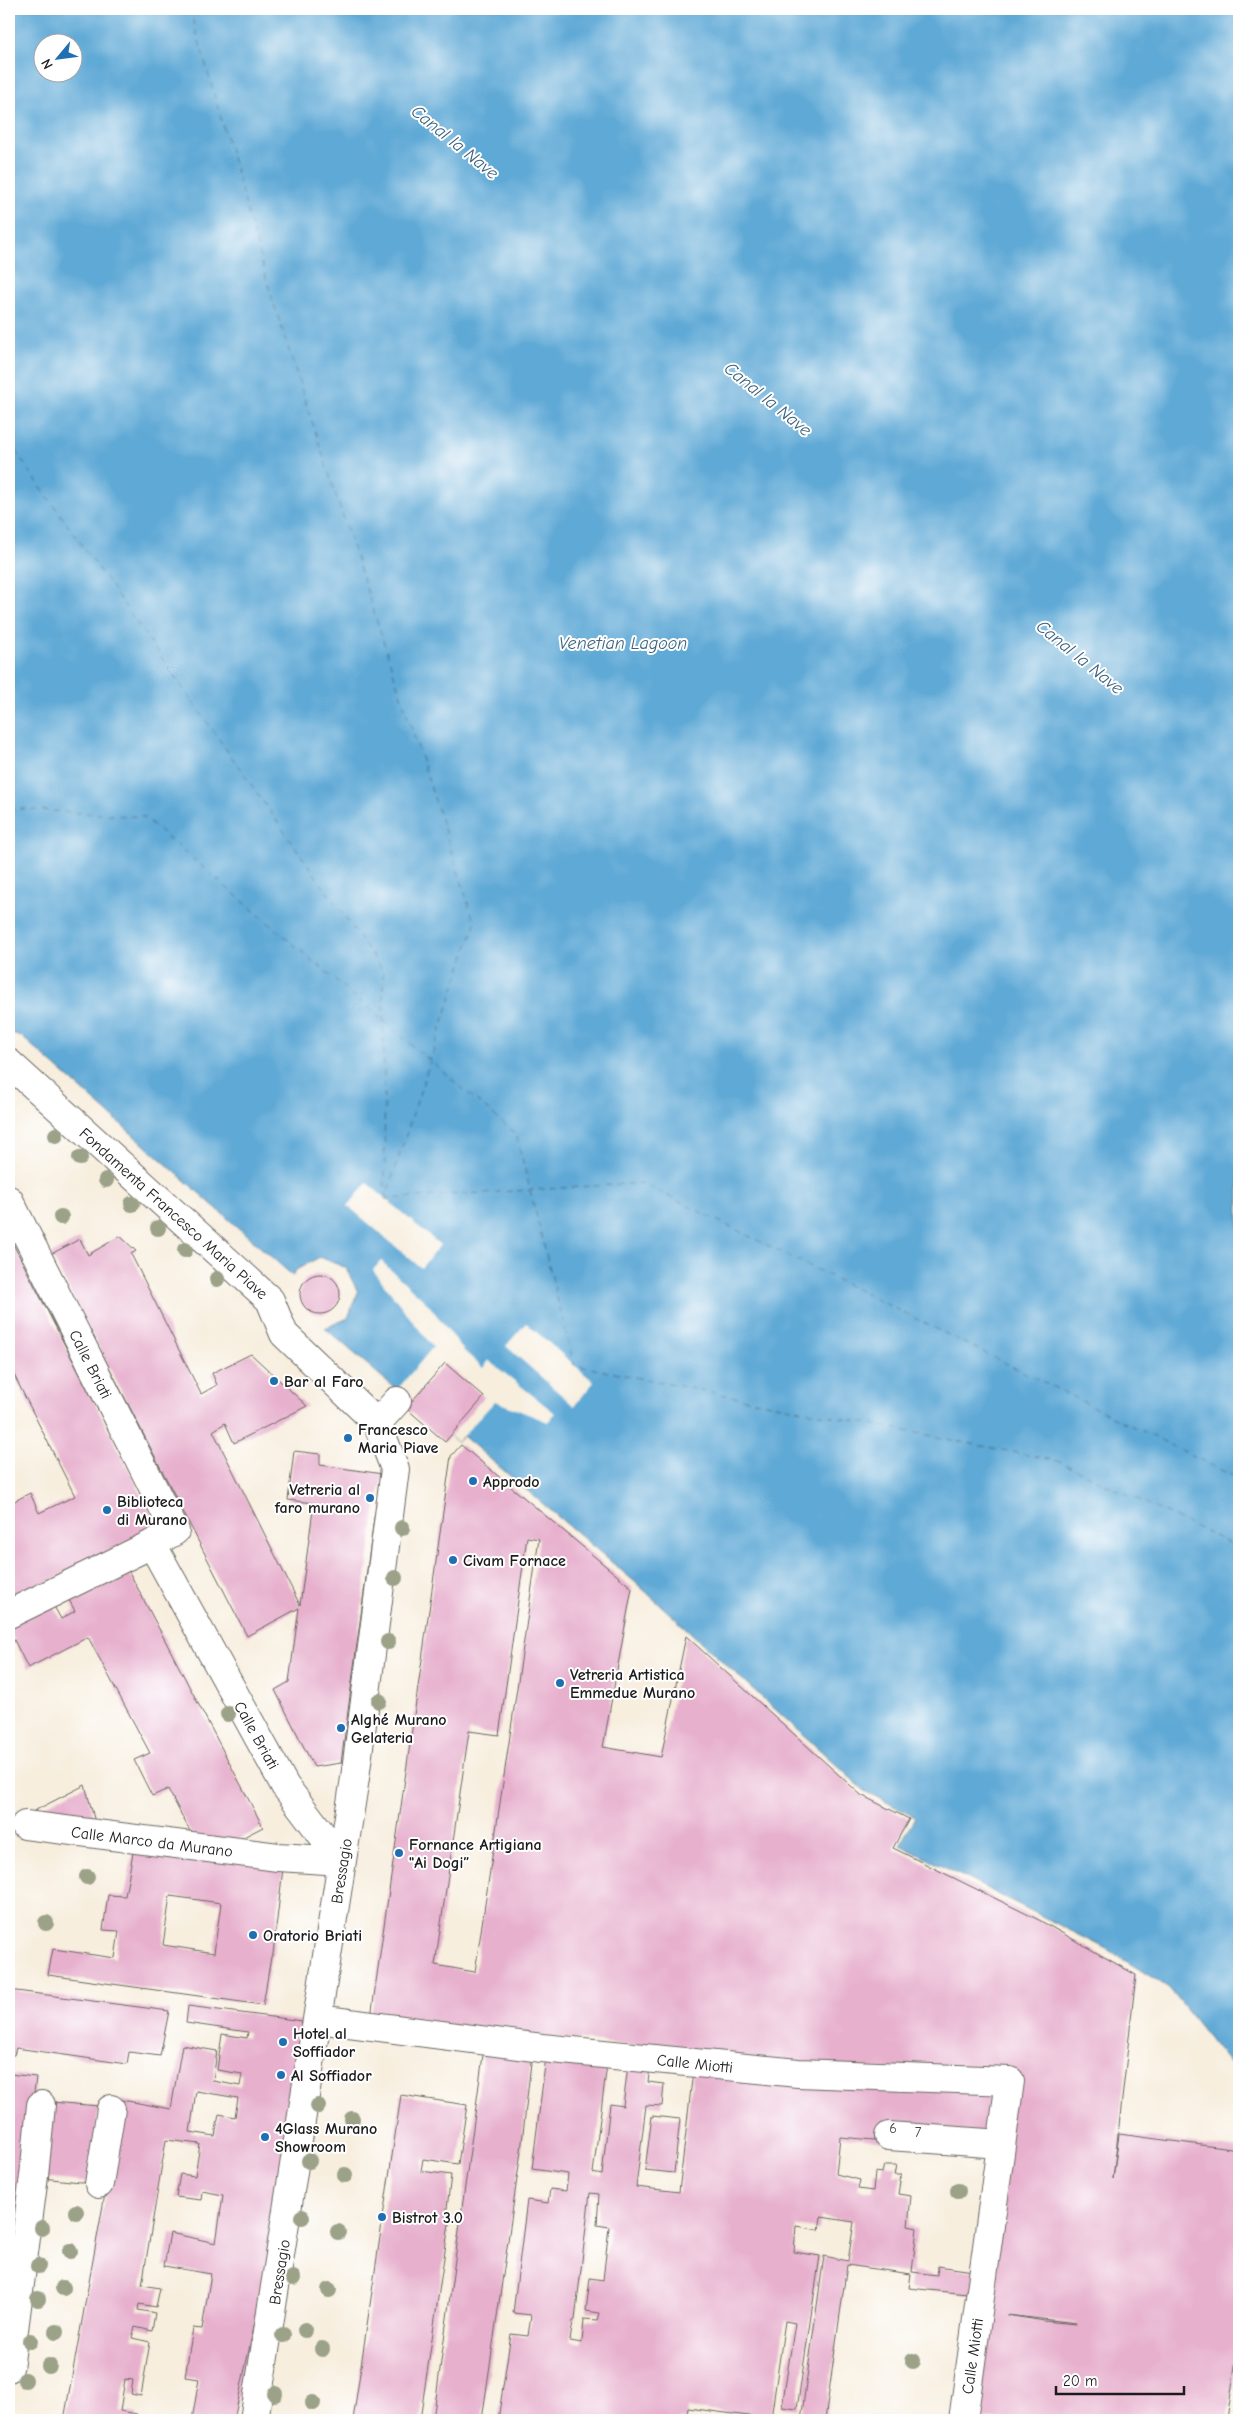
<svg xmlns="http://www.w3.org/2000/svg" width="1248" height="2429" font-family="'Comic Neue',sans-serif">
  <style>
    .water { fill: #5ea9d6; stroke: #3d6279; fill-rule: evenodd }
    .pier { fill: #f7eede }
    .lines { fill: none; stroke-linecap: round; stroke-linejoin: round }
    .ferry { stroke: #3d6279; stroke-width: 1; stroke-dasharray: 6 5; stroke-linecap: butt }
    .building { fill: #e7b1ce; fill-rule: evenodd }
    .street-casing { stroke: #696660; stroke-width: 30 }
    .street { stroke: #fff; stroke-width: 28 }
    .tree { fill: #9ca288 }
    .poi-dot { fill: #1f6fb2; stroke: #fff; stroke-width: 2 }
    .labels { text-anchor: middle; stroke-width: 4; stroke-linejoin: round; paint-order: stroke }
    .number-label { font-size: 14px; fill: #4f4148 }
    .street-label { font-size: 16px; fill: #1c1c1c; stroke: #fff }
    .poi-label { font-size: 16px; font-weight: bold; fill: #1c1c1c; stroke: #fff; text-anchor: start }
    .water-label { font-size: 18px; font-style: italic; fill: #3d6279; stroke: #fff }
  </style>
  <rect width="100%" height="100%" fill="#fff"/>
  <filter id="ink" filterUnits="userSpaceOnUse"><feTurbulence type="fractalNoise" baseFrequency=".02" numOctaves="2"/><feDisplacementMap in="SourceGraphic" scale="10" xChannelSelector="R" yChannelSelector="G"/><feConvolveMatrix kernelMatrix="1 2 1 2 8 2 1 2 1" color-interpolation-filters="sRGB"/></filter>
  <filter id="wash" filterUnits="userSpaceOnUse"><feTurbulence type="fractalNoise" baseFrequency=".0096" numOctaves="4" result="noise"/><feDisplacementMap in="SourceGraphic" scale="20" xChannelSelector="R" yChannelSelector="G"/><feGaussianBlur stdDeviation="1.12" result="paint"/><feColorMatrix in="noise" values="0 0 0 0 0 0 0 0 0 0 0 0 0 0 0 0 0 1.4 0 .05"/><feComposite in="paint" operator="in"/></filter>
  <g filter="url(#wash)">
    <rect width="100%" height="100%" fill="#f7eede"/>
    <!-- water -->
    <path class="water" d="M9 9H1239V2076L1169 1988 1105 1948 900 1845 915 1817 865 1791 635 1582 463 1436 457 1442 325 1328 348 1318 358 1292 346 1268 320 1257 296 1270 293 1276 29 1043 21 1036 9 1032ZM42 42H72V72H42Z"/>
    <!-- pier -->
    <path class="pier" d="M367 1183 440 1245 421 1268 348 1206Z
      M381 1261 428 1304 464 1351 483 1368 488 1360 555 1413 548 1422 495 1401 457 1442 396 1391 433 1347 373 1270Z
      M526 1323 594 1382 574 1406 506 1346Z"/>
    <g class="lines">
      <!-- ferry -->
      <path class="ferry" d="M190 9 271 295 475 924 385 1199
        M9 442 383 971 385 1195
        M9 808 144 817 516 1134 574 1365 1058 1461 1239 1548
        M385 1199 642 1183 1239 1479"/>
    </g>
    <g id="blocks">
      <!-- building -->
      <path class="building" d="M9 1236 154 1519 155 1525 154 1528 9 1602V1504L30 1493 39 1513 75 1496 9 1365Z
        M120 1236 136 1251 131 1254 201 1394 217 1385 212 1373 251 1354 307 1406 234 1443 225 1423 213 1431 300 1605 314 1503 288 1500 294 1451 320 1454V1465L383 1474 374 1518 341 1763 314 1767 275 1690 289 1682 299 1608 247 1636 51 1254 80 1239 88 1255Z
        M300 1294a20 20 0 1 1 40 0a20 20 0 1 1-40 0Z
        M445 1363 484 1397 445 1442 406 1408Z
        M461 1445 632 1588 603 1747 661 1757 686 1636 861 1795 909 1819 893 1848 1039 1920 1136 1975 1113 2179 1119 2134 1239 2150V2339L1227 2420H966L1016 2075 837 2068 371 2017 451 1456ZM527 1537 539 1539 475 1972 435 1965 469 1731 499 1735ZM1007 2315 1076 2323V2324L1044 2321Z
        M126 1566 263 1827 232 1843 193 1837 168 1789 152 1796 134 1760 150 1753 88 1637 28 1668 9 1630V1622L51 1601 61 1619 75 1611 67 1596Z
        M85 1785 95 1822 32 1812Z
        M134 1847 283 1868 273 1954 271 1957 263 2005 48 1975 53 1949 115 1958 119 1931 103 1930 108 1895 125 1896ZM170 1896 221 1903 214 1953 163 1945Z
        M9 1990 169 2011 160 2056 129 2052 127 2064 16 2048 14 2055H9Z
        M188 2006 302 2021 267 2265 234 2420H192L199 2379 185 2377 193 2328 202 2329 211 2274 164 2266 170 2233 216 2243 223 2195 202 2191 201 2200 176 2197 180 2174 195 2176 200 2144 166 2140 142 2285 160 2288 156 2307 139 2304 138 2310 155 2313 152 2331 135 2327 132 2338 150 2342 141 2396 131 2394 133 2380 125 2379 120 2411 137 2414 136 2420H64L122 2100 171 2109 182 2045 217 2051 213 2081 240 2086 242 2074 217 2070 222 2034 247 2038 248 2032 186 2023ZM196 2091 238 2098 235 2117 219 2114 215 2136 190 2132Z
        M484 2048 532 2054 521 2151 482 2420H433Z
        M546 2057 607 2064 593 2173 602 2175 610 2104 623 2106 628 2065 650 2067 648 2082 664 2084 662 2106 646 2105 636 2187 679 2192 693 2071 1005 2090 998 2140 885 2141 840 2137 836 2174 860 2180 858 2189 873 2191 875 2172 882 2173 884 2165H896L894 2175H901L898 2194 911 2196 908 2226 917 2228 912 2272 937 2275 938 2266 980 2272 977 2295 909 2288 911 2274 847 2265 825 2420H801L824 2256 848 2261 854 2222 821 2217 819 2230 796 2226 794 2252 820 2256 797 2409 782 2407 795 2323 785 2321 771 2419 688 2408 686 2420H498L511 2334 528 2336 531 2315 513 2313 527 2200 548 2203 550 2189 566 2191 568 2174 532 2169ZM590 2193 599 2194 597 2225 609 2227 603 2280 590 2278 586 2311 600 2313 598 2320 584 2319 582 2343 570 2341 573 2321 575 2320Z
        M9 2074 36 2077 9 2288Z
        M401 2095 467 2105 458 2164 423 2159 421 2171 451 2175 446 2217H450L420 2420H353Z
        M51 2102 99 2106 90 2183 42 2178Z
        M652 2116 680 2119 674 2173 645 2170Z
        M869 2416 894 2419V2420H869Z"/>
    </g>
  </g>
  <g filter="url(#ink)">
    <use href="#blocks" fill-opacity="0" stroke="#696660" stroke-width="1"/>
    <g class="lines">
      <defs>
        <path id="street" d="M9 1063 270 1300 284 1334 377 1423 395 1469 355 1778 254 2420
          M9 1200 175 1531 152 1544 285 1786 342 1861 278 1857 25 1825
          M377 1423 397 1401
          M9 1614 152 1544
          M318 2019 542 2048 798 2073 1010 2081 963 2420
          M889 2136 1001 2144
          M99 2184 111 2109
          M9 2368 34 2176 41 2105"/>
      </defs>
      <!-- street casing -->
      <use href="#street" class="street-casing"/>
      <!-- street -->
      <use href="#street" class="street"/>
    </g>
    <!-- trees -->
    <g class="tree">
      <circle cx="56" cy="1135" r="8"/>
      <circle cx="80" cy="1158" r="8"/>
      <circle cx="106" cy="1180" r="8"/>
      <circle cx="132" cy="1204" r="8"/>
      <circle cx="61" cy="1217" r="8"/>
      <circle cx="158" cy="1228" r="8"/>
      <circle cx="185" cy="1250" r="8"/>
      <circle cx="217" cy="1279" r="8"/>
      <circle cx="402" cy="1528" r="8"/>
      <circle cx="395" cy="1578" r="8"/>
      <circle cx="388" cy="1642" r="8"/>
      <circle cx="379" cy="1701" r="8"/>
      <circle cx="228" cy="1714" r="8"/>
      <circle cx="87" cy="1877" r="8"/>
      <circle cx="46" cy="1923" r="8"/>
      <circle cx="318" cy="2106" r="8"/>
      <circle cx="352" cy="2119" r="8"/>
      <circle cx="309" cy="2161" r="8"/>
      <circle cx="345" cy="2175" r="8"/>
      <circle cx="958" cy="2191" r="8"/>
      <circle cx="76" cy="2212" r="8"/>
      <circle cx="302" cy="2217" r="8"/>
      <circle cx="42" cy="2228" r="8"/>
      <circle cx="338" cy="2232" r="8"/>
      <circle cx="70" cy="2251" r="8"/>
      <circle cx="38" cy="2266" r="8"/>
      <circle cx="293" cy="2278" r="8"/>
      <circle cx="63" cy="2288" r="8"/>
      <circle cx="329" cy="2290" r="8"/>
      <circle cx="38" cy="2299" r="8"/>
      <circle cx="305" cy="2330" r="8"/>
      <circle cx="56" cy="2332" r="8"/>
      <circle cx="283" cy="2335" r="8"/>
      <circle cx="30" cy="2341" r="8"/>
      <circle cx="322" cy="2349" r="8"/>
      <circle cx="913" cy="2361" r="8"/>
      <circle cx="49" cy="2366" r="8"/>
      <circle cx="25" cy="2380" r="8"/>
      <circle cx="275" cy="2394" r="8"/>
      <circle cx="313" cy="2403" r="8"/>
    </g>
  </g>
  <!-- markers -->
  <g class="poi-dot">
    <circle cx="274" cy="1381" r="5"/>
    <circle cx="348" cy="1438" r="5"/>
    <circle cx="473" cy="1481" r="5"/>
    <circle cx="370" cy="1498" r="5"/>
    <circle cx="107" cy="1510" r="5"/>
    <circle cx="453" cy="1560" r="5"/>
    <circle cx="560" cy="1683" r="5"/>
    <circle cx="341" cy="1728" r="5"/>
    <circle cx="399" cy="1853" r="5"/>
    <circle cx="253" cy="1935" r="5"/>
    <circle cx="283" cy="2042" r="5"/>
    <circle cx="281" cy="2075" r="5"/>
    <circle cx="265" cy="2137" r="5"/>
    <circle cx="382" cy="2217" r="5"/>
  </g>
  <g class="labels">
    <!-- number labels -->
    <g class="number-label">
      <text x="893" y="2133">6</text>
      <text x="918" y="2137">7</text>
    </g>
    <!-- street labels -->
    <g class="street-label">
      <text transform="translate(174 1213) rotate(42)" y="6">Fondamenta Francesco Maria Piave</text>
      <text transform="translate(91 1364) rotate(63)" y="6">Calle Briati</text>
      <text transform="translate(257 1735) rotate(61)" y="6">Calle Briati</text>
      <text transform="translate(152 1841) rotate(7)" y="6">Calle Marco da Murano</text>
      <text transform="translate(341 1871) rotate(-81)" y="6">Bressagio</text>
      <text transform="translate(695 2063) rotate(6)" y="6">Calle Miotti</text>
      <text transform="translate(279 2272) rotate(-81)" y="6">Bressagio</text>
      <text transform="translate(972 2356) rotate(-82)" y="6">Calle Miotti</text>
    </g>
    <!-- poi labels -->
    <g class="poi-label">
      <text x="284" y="1387">Bar al Faro</text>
      <text x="358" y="1435">Francesco<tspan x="358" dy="18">Maria Piave</tspan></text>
      <text x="483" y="1487">Approdo</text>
      <text x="360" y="1495" text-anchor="end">Vetreria al<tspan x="360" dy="18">faro murano</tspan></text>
      <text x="117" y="1507">Biblioteca<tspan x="117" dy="18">di Murano</tspan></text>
      <text x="463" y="1566">Civam Fornace</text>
      <text x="570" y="1680">Vetreria Artistica<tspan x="570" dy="18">Emmedue Murano</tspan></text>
      <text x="351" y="1725">Alghé Murano<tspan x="351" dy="18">Gelateria</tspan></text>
      <text x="409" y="1850">Fornance Artigiana<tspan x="409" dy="18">"Ai Dogi”</tspan></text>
      <text x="263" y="1941">Oratorio Briati</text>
      <text x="293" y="2039">Hotel al<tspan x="293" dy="18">Soffiador</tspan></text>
      <text x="291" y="2081">Al Soffiador</text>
      <text x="275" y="2134">4Glass Murano<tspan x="275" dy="18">Showroom</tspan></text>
      <text x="392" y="2223">Bistrot 3.0</text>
    </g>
    <!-- water labels -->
    <g class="water-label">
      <text transform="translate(455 142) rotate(39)" y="6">Canal la Nave</text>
      <text transform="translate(768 399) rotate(39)" y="6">Canal la Nave</text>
      <text x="623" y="649">Venetian Lagoon</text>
      <text transform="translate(1080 657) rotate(39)" y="6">Canal la Nave</text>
    </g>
  </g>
  <!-- margin -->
  <rect width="1248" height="2429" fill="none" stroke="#fff" stroke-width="30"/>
  <!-- north arrow -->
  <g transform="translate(58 58) rotate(241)"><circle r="24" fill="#ffffff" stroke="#a4a4a4"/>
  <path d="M0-4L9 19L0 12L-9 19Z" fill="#1f6fb2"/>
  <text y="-8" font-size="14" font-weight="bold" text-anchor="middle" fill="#1c1c1c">N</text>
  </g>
  <!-- scale -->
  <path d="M1056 2386v8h128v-8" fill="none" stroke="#1c1c1c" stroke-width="2.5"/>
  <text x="1063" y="2386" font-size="15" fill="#1c1c1c" stroke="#ffffff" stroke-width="4" paint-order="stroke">20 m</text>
</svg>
